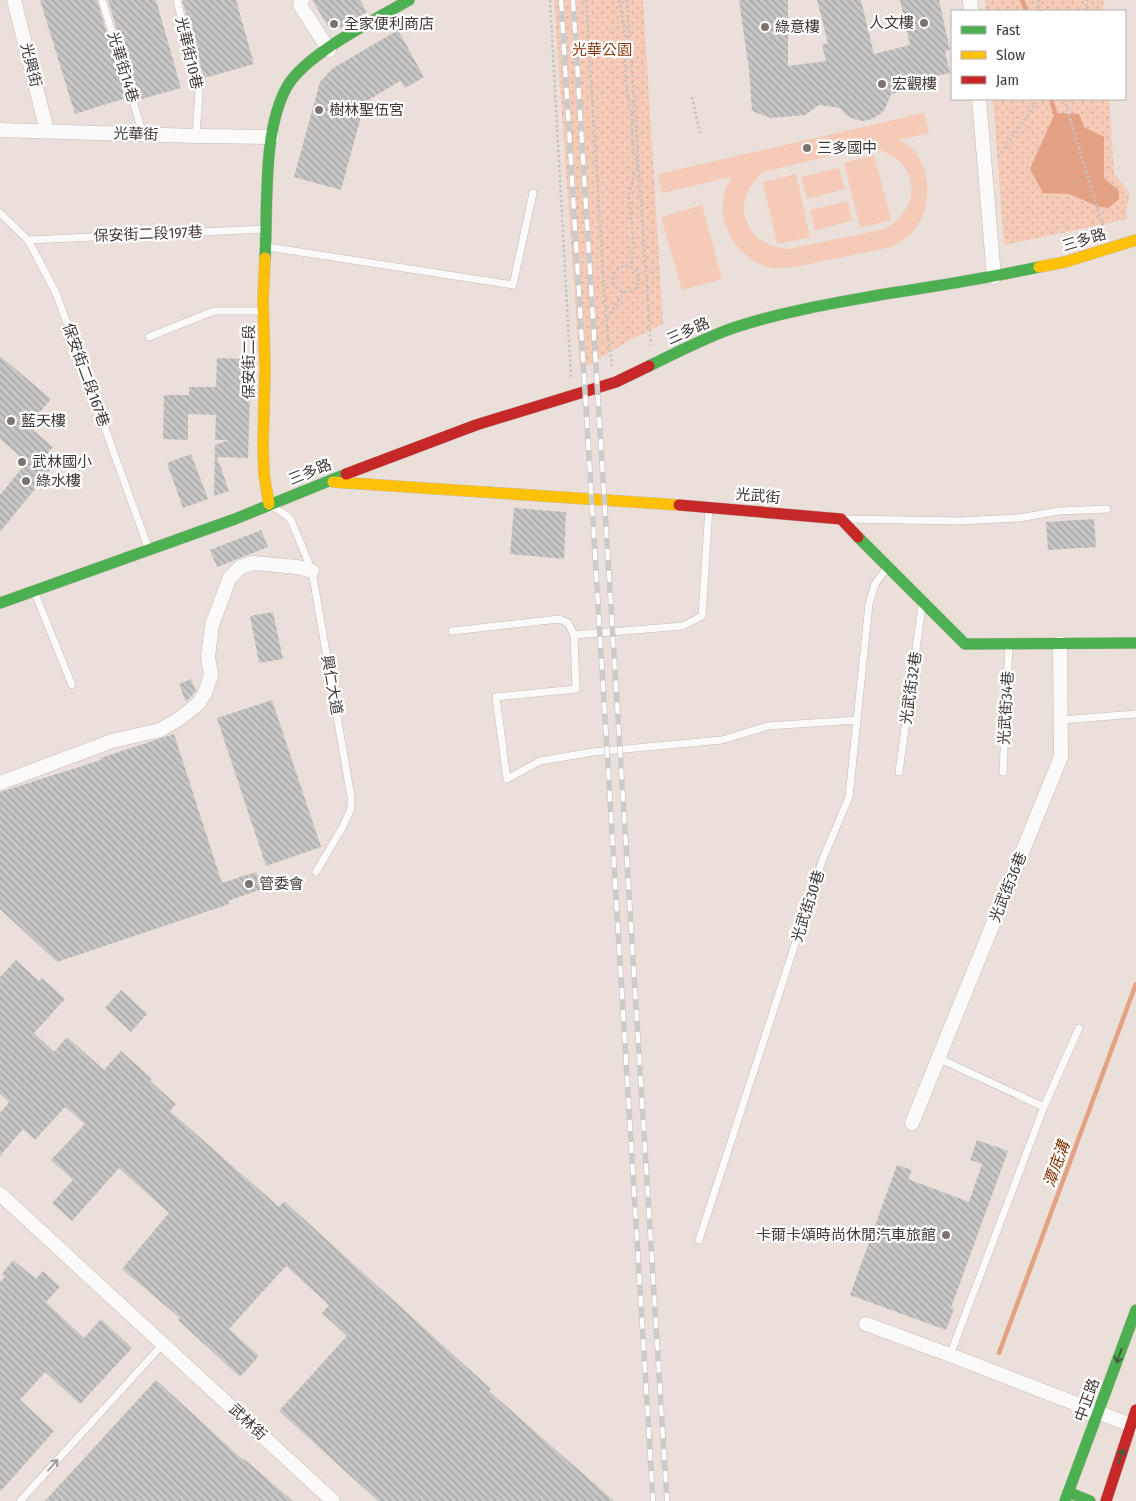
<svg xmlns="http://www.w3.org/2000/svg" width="1136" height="1501" font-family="'Fira Sans Condensed','Noto Sans TC',sans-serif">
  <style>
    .green { fill: #f5cab7; fill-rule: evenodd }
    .park { fill: url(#park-dots) }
    .water { fill: #e3a184 }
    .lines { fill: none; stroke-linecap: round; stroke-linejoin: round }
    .stream { stroke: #e3a184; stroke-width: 4.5 }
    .building { fill: url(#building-back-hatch) }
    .lane-casing { stroke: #c5bcb7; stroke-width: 8 }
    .street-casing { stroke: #c5bcb7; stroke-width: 15 }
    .fast-casing { stroke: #c5bcb7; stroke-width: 12 }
    .slow-casing { stroke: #c5bcb7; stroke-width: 12 }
    .jam-casing { stroke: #c5bcb7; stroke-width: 12 }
    .path { stroke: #c6c2c0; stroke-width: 2.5; stroke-dasharray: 2.5 2.5; stroke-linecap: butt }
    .lane { stroke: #fcfaf9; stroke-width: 7 }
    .street { stroke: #fcfaf9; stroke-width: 14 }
    .fast { stroke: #4caf50; stroke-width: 11 }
    .slow { stroke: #ffc107; stroke-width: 11 }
    .jam { stroke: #c62828; stroke-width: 11 }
    .rail-casing { stroke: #cdcbc9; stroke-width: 5.5 }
    .rail { stroke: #fff; stroke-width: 4; stroke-dasharray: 11; stroke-linecap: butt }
    .oneway { stroke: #455c3d }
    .oneway2 { stroke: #9f9a97 }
    .poi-dot { fill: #7d736e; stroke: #fff; stroke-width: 2 }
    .labels { text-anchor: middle; stroke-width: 4.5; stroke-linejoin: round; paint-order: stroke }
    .poi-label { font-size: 15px; fill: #423935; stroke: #fff; text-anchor: start }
    .park-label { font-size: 15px; fill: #89390d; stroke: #fff }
    .street-label { font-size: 15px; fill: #423935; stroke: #fff }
    .water-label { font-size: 16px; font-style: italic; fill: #7f3000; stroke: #fff }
  </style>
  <defs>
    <pattern id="park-dots" width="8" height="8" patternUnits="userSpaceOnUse" patternTransform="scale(1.25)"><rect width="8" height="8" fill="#f5cab7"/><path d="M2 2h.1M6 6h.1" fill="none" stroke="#d3ae9e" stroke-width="1.8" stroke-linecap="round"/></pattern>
    <pattern id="building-back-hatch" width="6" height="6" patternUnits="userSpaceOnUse" patternTransform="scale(1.25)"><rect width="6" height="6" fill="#c7c6c5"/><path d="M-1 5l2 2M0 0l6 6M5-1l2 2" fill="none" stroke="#a3a2a1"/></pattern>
  </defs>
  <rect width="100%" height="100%" fill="#ebdfd9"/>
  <!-- green -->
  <path class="green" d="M924 113 929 133 899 140C902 142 906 144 909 146 931 164 932 201 918 225 912 235 901 241 892 247 869 252 846 256 824 261 808 264 783 271 767 267 751 262 737 249 730 235 719 212 721 198 731 177L662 193 658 174ZM874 148C919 160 925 205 885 229L788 249C742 244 729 202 763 172L860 149Z
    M874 155 891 220 860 228 844 163Z
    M839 168 845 189 807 199 801 177Z
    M796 174 810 237 777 244 763 182Z
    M848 201 852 221 815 230 810 210Z
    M702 205 722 279 682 290 661 217Z"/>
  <!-- park -->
  <path class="park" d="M554 0H643L663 324 632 339 580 370Z
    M985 0H1103L1104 11H986Z
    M993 99H1109L1114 174 1129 192V199L1126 212 1127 219 1004 245Z"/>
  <!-- water -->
  <path class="water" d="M1055 113 1079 114 1084 127 1104 137V178L1119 191V199L1108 208 1097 206 1069 194 1043 193 1030 169Z"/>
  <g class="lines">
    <!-- stream -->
    <path class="stream" d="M1022 0 1026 11
      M1051 99 1055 113
      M999 1353 1136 984"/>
  </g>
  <!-- building -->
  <path class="building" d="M40 0H97L126 98 75 114Z
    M108 0H156L181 88 138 100Z
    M182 0H236L254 64 204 78Z
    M312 0H360L367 12 338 29 329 28Z
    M739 0H788V66L826 61 822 45 828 43 817 0H861L874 54 910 45 900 0H939L950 50 945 51 950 73 918 80 920 88 891 94 885 109 879 115 872 119 863 121 854 119 846 115 840 108 819 105 805 115 771 118 752 111 749 70Z
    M398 30 424 77 405 88 400 81 365 102 341 190 294 177 320 82 333 68Z
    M0 356 51 399 28 426 53 447 42 460 52 468 0 532V495L27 462 0 439Z
    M217 358 251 359 248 458 217 457 229 491 214 496 215 445 229 440H215L216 415 188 414V440L163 439 164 395H189V387H216Z
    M191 454 208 499 183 508 167 463Z
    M514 508 566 512 564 559 510 554Z
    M1094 519 1096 547 1048 550 1046 522Z
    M261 530 268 547 217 567 210 550Z
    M273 612 283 659 259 663 250 616Z
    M191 679 196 691 186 702 179 684Z
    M272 700 321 847 266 866 217 718Z
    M174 734 222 883 256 872 262 889 228 901 229 904 57 962 0 909V792L101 760 100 758Z
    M16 960 39 981 42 978 65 999 34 1033 54 1052 67 1037 104 1070 121 1051 152 1079 150 1081 176 1104 170 1111 279 1207 284 1201 491 1389 489 1391 614 1501H378L279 1411 347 1336 322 1313 329 1305 286 1266 229 1329 259 1356 240 1377 178 1320 180 1318 122 1269 169 1213 119 1168 72 1221 52 1203 73 1180 51 1160 85 1124 65 1107 35 1140 23 1129 0 1156V1113L9 1102 0 1094V977Z
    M121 990 147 1014 131 1032 105 1008Z
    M977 1140 1008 1151 951 1308 954 1309 946 1330 850 1295 897 1165 912 1170 908 1179 969 1202 982 1164 970 1160Z
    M13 1260 36 1279 43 1271 60 1287 46 1302 84 1338 101 1319 132 1348 80 1404 45 1372 20 1400 54 1431 0 1492V1282L5 1277 2 1274Z
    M156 1380 243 1460 244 1459 293 1501H45Z"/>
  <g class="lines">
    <defs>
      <path id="lane" d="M102 0 143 134
        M177 0 199 92 196 136
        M0 213 28 240 56 293 149 550
        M28 240 267 229
        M268 247 513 285 533 193
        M149 337 214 311H263
        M273 507 286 515 291 520 312 571 351 797V809L342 828 316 872
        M846 519 960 521 1019 518 1059 511 1107 509
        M34 591 72 685
        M452 631 559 619 568 623 574 635 576 689 496 697 507 779 540 761 593 752 722 740 768 726 857 720
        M574 635 683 626 702 616 709 507
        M1061 720 1136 714
        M899 772 922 606
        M1003 772 1009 645
        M938 1058 1044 1107
        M699 1240 822 861 849 797 869 604 875 584 887 568
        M950 1355 1044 1107 1079 1028
        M20 1501 163 1344"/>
      <path id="street" d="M14 0 47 131
        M302 0 300 5 329 50
        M970 0 971 11
        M979 99 994 277
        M0 130 196 136 272 137
        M0 783 112 741 160 730 179 719 198 704 205 693 211 675 208 657 212 625 230 577 241 567 253 563 297 567 312 571
        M912 1123 1061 757 1060 643
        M0 1194 333 1501
        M866 1324 950 1355 1136 1427"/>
      <path id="fast" d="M265 258C268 208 262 128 288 85 309 52 375 20 409 0
        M649 366C678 352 706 337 736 327 785 311 835 303 885 294 937 286 988 278 1039 267
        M858 537 965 644 1136 643
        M0 603 235 519 346 474
        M1068 1492 1090 1501
        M1065 1501 1136 1310"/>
      <path id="slow" d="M265 258 263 301 265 369 263 445 264 475 269 504
        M1039 267 1065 262 1136 240
        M333 482 679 505"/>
      <path id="jam" d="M346 474 476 425 616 382 649 366
        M679 505 841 519 858 537
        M1106 1501 1136 1410"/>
    </defs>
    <!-- lane casing -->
    <use href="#lane" class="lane-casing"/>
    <!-- street casing -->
    <use href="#street" class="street-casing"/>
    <!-- fast casing -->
    <use href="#fast" class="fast-casing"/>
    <!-- slow casing -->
    <use href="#slow" class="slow-casing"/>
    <!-- jam casing -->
    <use href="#jam" class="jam-casing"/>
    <!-- path -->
    <path class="path" d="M550 0 571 378
      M586 0 606 319 612 366
      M619 0 625 32V81L632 117V143L637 165 629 194 634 250 630 266
      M627 0 651 345
      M1038 0 1041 11
      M1085 11 1087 0
      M692 97 700 133
      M1064 99 1105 233
      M998 157 1039 99
      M613 279a13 13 0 1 1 26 0a13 13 0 1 1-26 0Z
      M607 318 624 292"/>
    <!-- lane -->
    <use href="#lane" class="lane"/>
    <!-- street -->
    <use href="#street" class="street"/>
    <!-- fast -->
    <use href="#fast" class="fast"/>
    <!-- slow -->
    <use href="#slow" class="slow"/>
    <!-- jam -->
    <use href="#jam" class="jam"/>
    <defs>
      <path id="rail" d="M561 0 653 1501
        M573 0 667 1501"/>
    </defs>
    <!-- rail casing -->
    <use href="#rail" class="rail-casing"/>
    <!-- rail -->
    <use href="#rail" class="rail"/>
  </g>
  <!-- one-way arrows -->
  <defs><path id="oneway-shaft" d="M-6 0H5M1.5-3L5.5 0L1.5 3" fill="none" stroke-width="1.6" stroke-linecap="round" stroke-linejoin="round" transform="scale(1.25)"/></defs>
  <g class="oneway">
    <use href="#oneway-shaft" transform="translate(1119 1356) rotate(110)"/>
    <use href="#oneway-shaft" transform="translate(1121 1456) rotate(-71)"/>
  </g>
  <use class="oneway2" href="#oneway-shaft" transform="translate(53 1465) rotate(-48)"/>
  <!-- markers -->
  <g class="poi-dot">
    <circle cx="924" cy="23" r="5"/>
    <circle cx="334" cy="24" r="5"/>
    <circle cx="765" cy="27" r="5"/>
    <circle cx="882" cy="84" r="5"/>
    <circle cx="319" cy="110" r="5"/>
    <circle cx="807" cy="148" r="5"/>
    <circle cx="11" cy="421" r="5"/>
    <circle cx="22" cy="462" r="5"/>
    <circle cx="26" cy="481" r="5"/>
    <circle cx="249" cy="884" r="5"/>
    <circle cx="946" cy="1235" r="5"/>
  </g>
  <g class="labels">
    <!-- poi labels -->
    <g class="poi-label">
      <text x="914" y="28" text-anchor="end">人文樓</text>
      <text x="344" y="29">全家便利商店</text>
      <text x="775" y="32">綠意樓</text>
      <text x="892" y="89">宏觀樓</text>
      <text x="329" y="115">樹林聖伍宮</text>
      <text x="817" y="153">三多國中</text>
      <text x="21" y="426">藍天樓</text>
      <text x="32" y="467">武林國小</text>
      <text x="36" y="486">綠水樓</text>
      <text x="259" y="889">管委會</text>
      <text x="936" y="1240" text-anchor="end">卡爾卡頌時尚休閒汽車旅館</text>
    </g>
    <!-- park labels -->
    <g class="park-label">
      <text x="602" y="55">光華公園</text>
    </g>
    <!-- street labels -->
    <g class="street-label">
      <text transform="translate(189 53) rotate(77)" y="5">光華街10巷</text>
      <text transform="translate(31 65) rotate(76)" y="5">光興街</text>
      <text transform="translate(123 67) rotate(73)" y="5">光華街14巷</text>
      <text transform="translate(136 134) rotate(2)" y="5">光華街</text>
      <text transform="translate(148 234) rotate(-2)" y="5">保安街二段197巷</text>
      <text transform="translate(1084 240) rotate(-17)" y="5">三多路</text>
      <text transform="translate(688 331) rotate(-24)" y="5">三多路</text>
      <text transform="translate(249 362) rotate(-90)" y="5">保安街二段</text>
      <text transform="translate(86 375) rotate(70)" y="5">保安街二段167巷</text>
      <text transform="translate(310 472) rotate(-22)" y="5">三多路</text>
      <text transform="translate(758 496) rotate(5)" y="5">光武街</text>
      <text transform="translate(332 685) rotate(80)" y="5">興仁大道</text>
      <text transform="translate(911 688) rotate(-82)" y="5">光武街32巷</text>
      <text transform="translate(1006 708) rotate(-87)" y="5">光武街34巷</text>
      <text transform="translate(1008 887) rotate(-68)" y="5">光武街36巷</text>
      <text transform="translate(808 906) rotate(-72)" y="5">光武街30巷</text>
      <text transform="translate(1087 1400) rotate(-70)" y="5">中正路</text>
      <text transform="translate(248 1422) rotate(43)" y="5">武林街</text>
    </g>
    <!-- water labels -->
    <g class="water-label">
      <text transform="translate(1056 1164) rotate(-70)" y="6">潭底溝</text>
    </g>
  </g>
  <!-- legend -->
  <rect x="951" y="10" width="175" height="90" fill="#ffffff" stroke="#b3b0ae"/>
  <rect x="961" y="26" width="25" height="8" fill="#4caf50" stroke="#b3b0ae"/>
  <text x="996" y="35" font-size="15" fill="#423935">Fast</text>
  <rect x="961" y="51" width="25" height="8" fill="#ffc107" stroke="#b3b0ae"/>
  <text x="996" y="60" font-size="15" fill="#423935">Slow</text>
  <rect x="961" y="76" width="25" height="8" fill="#c62828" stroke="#b3b0ae"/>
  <text x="996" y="85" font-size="15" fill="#423935">Jam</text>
</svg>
